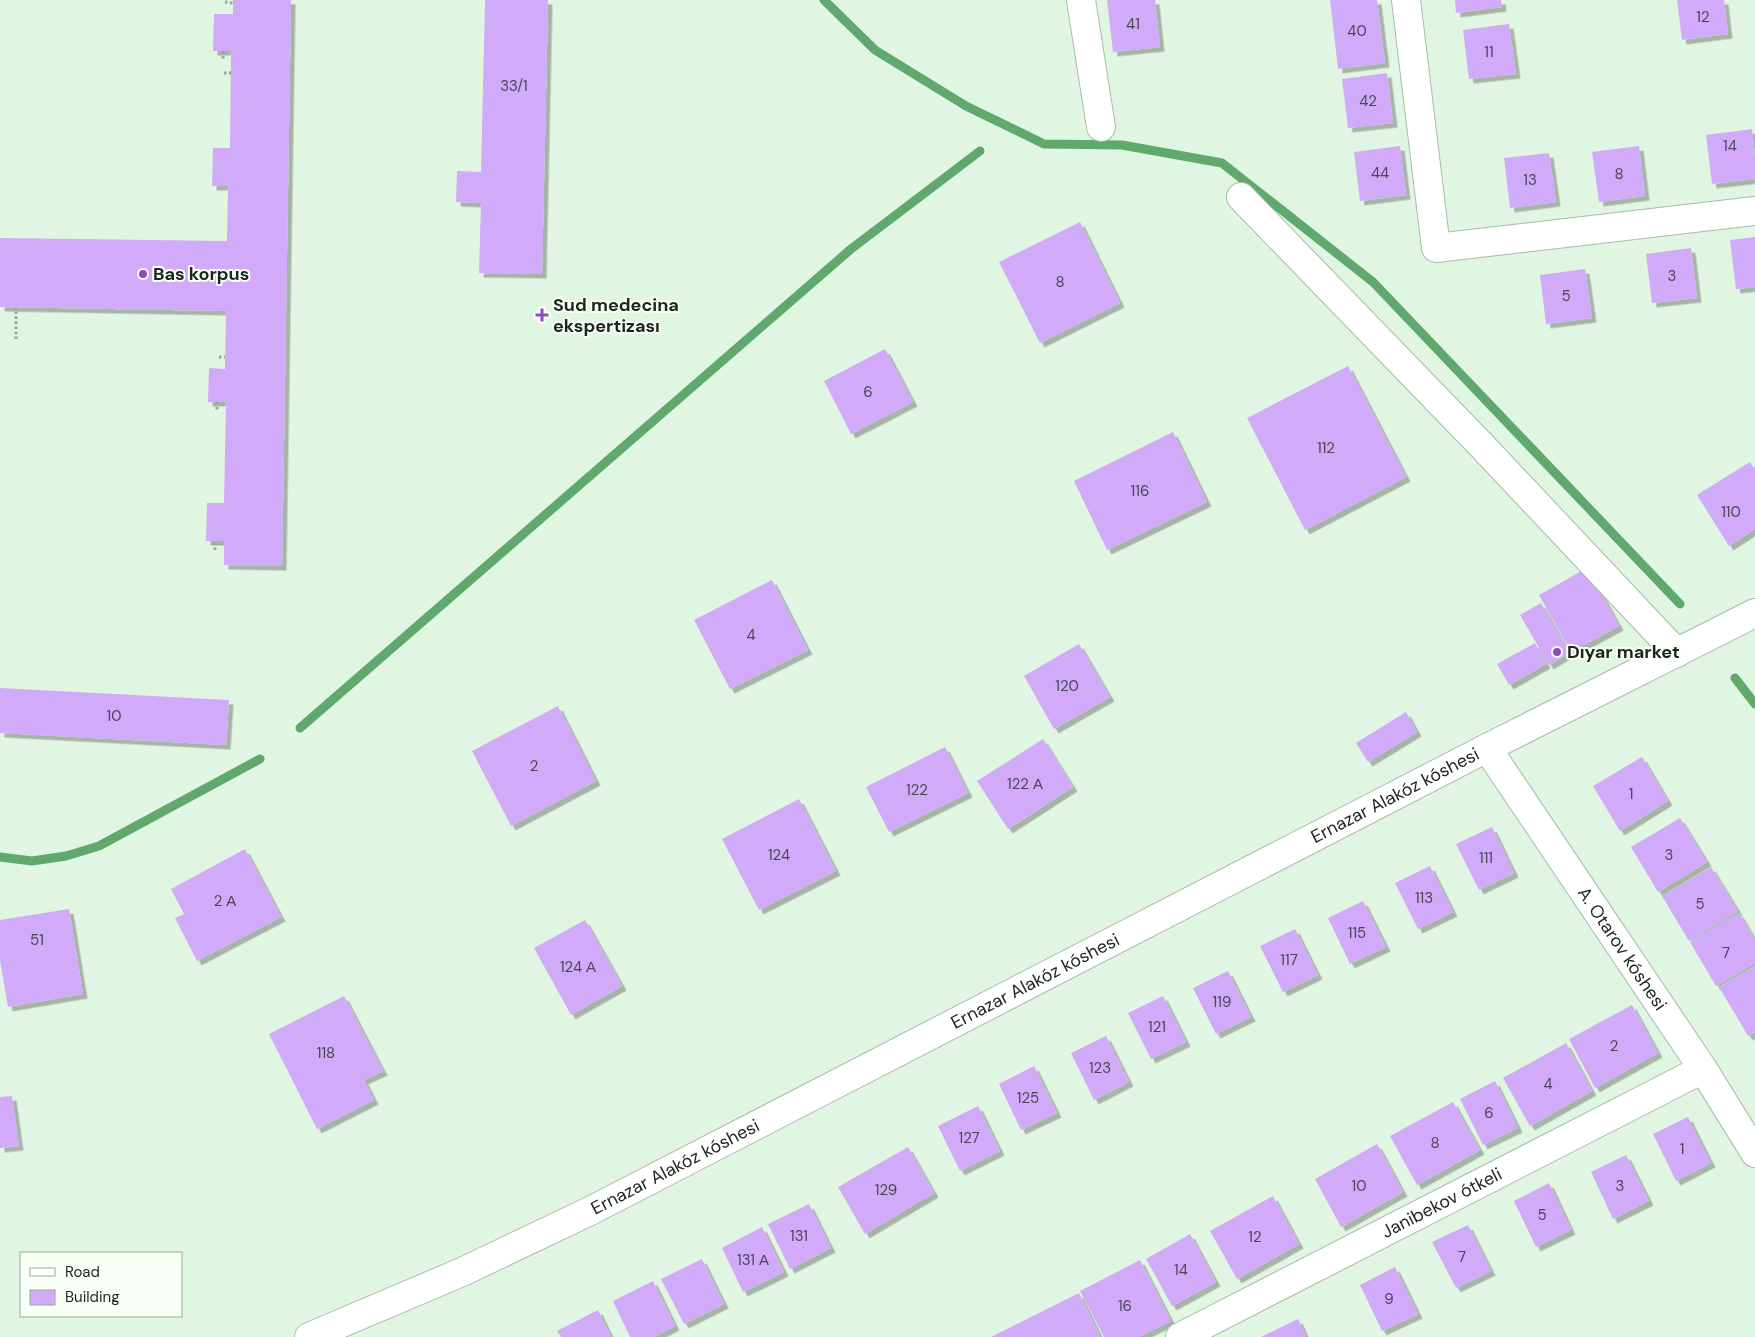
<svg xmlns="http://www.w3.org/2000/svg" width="1755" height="1337" font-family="'DM Sans',sans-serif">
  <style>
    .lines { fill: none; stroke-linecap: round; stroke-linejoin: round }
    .stream { stroke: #61a86c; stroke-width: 9 }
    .building { fill: #d1abf9; filter: url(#shadow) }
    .minor-casing { stroke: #a7bba8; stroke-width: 30 }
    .major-casing { stroke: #a7bba8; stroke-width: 30 }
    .path { stroke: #97a798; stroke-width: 3; stroke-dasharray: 2.5 2.5; stroke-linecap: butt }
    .minor { stroke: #fff; stroke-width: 28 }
    .major { stroke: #fff; stroke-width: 28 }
    .poi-dot { fill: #8a4ac0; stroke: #f7fff7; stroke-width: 2 }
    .labels { text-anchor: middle; stroke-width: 4; stroke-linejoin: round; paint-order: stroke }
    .number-label { font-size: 15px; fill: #4a4655 }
    .poi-label { font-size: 18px; font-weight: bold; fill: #1d251e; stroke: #f7fff7; text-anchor: start }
    .street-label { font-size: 18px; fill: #1d251e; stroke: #f7fff7 }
  </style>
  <defs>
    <filter id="shadow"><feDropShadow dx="4.5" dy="4.5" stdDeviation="0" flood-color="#0004"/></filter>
  </defs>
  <rect width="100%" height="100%" fill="#e1f6e2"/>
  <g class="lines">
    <!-- stream -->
    <path class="stream" d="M824 0 875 50 966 106 1044 144 1122 145 1222 163 1373 282 1680 604
      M1735 678 1755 704
      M300 728 851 249 980 151
      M0 857 32 861 66 856 99 846 260 759"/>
  </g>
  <!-- building -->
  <path class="building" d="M233 0H291L282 566 224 565V541H206L207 503H224L226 402H208L209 368 225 369 226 311 0 307V238L227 241 228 186H212L213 148H230L231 51H213L214 14H233Z
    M485 0H548L542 274 479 273 481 203 456 202 457 171 481 172Z
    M1107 0H1155L1160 47 1113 52Z
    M1330 0H1377L1385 63 1338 69Z
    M1455 0H1501L1502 7 1456 13Z
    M1677 0H1724L1728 34 1682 40Z
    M1509 24 1516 74 1469 79 1463 30Z
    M1387 73 1393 123 1348 128 1342 79Z
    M1752 129 1755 157V179L1712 184 1706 135Z
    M1400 146 1406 195 1360 201 1354 152Z
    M1639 146 1645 196 1599 202 1592 152Z
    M1549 153 1556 202 1510 208 1504 158Z
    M1080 222 1120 303 1040 343 999 262Z
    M1755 237V287L1736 289 1730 240Z
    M1691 248 1697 298 1652 303 1646 254Z
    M1585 269 1592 318 1546 324 1540 275Z
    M885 349 913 402 851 434 824 381Z
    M1348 366 1406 477 1305 530 1247 418Z
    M1173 432 1207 502 1107 550 1074 481Z
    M1750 462 1755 470V529L1729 546 1697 495Z
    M1587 568 1619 626 1571 652 1539 595Z
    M772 580 808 650 730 689 694 620Z
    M1541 603 1569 653 1549 665 1520 615Z
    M1535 643 1546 664 1509 685 1497 664Z
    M1079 644 1110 697 1054 729 1024 676Z
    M0 688 229 700 226 745 0 733Z
    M558 706 596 781 511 826 472 751Z
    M1406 712 1417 732 1368 762 1356 743Z
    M1043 739 1073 787 1008 829 977 781Z
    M945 747 968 793 889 832 866 787Z
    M1642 757 1668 801 1620 831 1593 786Z
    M799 799 836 871 759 910 722 839Z
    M1680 818 1707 862 1658 892 1631 847Z
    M1492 827 1514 873 1479 890 1456 844Z
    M245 849 281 917 197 961 175 918 184 914 171 889Z
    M1430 866 1453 912 1418 929 1395 883Z
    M1711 867 1738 911 1689 941 1662 896Z
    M1363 901 1386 947 1350 964 1328 918Z
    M69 909 83 994 8 1007 0 960V920Z
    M1739 913 1755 940V963L1716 986 1690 942Z
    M585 920 622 986 571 1015 534 948Z
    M1295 929 1318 975 1283 992 1260 946Z
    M1755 966V1032L1748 1036 1719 987Z
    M1228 971 1251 1017 1216 1034 1193 988Z
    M344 996 383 1071 364 1080 374 1100 317 1129 269 1034Z
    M1163 996 1186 1042 1151 1059 1128 1013Z
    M1632 1005 1658 1053 1595 1088 1569 1039Z
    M1106 1036 1129 1082 1094 1100 1071 1053Z
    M1566 1043 1592 1091 1530 1126 1503 1078Z
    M1034 1066 1057 1113 1021 1130 999 1084Z
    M1495 1081 1518 1128 1483 1145 1460 1099Z
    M12 1096 19 1146 0 1148V1097Z
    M1453 1102 1480 1150 1417 1185 1390 1136Z
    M978 1106 1000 1151 960 1171 938 1126Z
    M1688 1117 1711 1163 1676 1181 1653 1134Z
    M1377 1144 1403 1192 1341 1227 1315 1179Z
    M908 1147 934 1193 865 1234 838 1187Z
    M1626 1155 1649 1201 1613 1219 1591 1172Z
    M1549 1183 1571 1230 1536 1247 1514 1201Z
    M1273 1196 1299 1244 1237 1279 1210 1231Z
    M809 1204 831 1248 790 1269 768 1224Z
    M1468 1225 1491 1271 1456 1288 1432 1242Z
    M762 1227 784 1272 743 1292 722 1248Z
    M1190 1234 1216 1282 1172 1306 1146 1259Z
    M702 1259 724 1304 684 1324 661 1279Z
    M1140 1260 1171 1321 1139 1337H1104L1080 1291Z
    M1395 1267 1418 1314 1382 1331 1360 1285Z
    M653 1281 675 1326 654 1337H630L613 1301Z
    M1079 1293 1100 1337H991Z
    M598 1310 611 1337H561L557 1331Z
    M1298 1319 1306 1337H1261Z"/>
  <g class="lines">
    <defs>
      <g id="minor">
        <path d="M1081 0 1101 127"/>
        <path d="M1406 0 1436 248 1755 211"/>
        <path d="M1241 197 1485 449 1677 653"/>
        <path id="s1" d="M1487 748 1703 1069 1755 1153"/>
        <path id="s2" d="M1180 1337 1703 1069"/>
      </g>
      <g id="major">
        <path id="s3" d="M309 1337 462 1272 590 1211 1487 748 1755 613"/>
      </g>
    </defs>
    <!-- minor casing -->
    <use href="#minor" class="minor-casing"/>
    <!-- major casing -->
    <use href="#major" class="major-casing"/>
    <!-- path -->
    <path class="path" d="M225 2 233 3
      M223 51V59
      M224 73H231
      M16 339V308
      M219 357H225
      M217 402V411
      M215 550V541"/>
    <!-- minor -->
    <use href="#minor" class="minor"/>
    <!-- major -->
    <use href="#major" class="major"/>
  </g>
  <!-- markers -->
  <g class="poi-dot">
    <circle cx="143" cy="274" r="5"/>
    <path d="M539.5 307.5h5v5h5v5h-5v5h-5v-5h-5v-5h5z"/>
    <circle cx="1557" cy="652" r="5"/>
  </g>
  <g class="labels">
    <!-- number labels -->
    <g class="number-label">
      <text x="1703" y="22">12</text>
      <text x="1133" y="29">41</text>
      <text x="1357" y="36">40</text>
      <text x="1489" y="57">11</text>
      <text x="514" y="91">33/1</text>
      <text x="1368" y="106">42</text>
      <text x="1730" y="151">14</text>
      <text x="1380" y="178">44</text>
      <text x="1619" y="179">8</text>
      <text x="1530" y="185">13</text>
      <text x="1672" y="281">3</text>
      <text x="1060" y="287">8</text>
      <text x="1566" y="301">5</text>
      <text x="868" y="397">6</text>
      <text x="1326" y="453">112</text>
      <text x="1140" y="496">116</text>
      <text x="1731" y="517">110</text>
      <text x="751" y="640">4</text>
      <text x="1067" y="691">120</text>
      <text x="114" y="721">10</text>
      <text x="534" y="771">2</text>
      <text x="1025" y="789">122 А</text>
      <text x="917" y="795">122</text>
      <text x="1631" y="799">1</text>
      <text x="779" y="860">124</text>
      <text x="1669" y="860">3</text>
      <text x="1486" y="863">111</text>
      <text x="1424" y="903">113</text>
      <text x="225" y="906">2 А</text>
      <text x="1700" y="909">5</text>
      <text x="1357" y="938">115</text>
      <text x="37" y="945">51</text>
      <text x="1726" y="958">7</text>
      <text x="1289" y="965">117</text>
      <text x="578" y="972">124 А</text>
      <text x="1222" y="1007">119</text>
      <text x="1157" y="1032">121</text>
      <text x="1614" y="1051">2</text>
      <text x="326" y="1058">118</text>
      <text x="1100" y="1073">123</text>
      <text x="1548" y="1089">4</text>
      <text x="1028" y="1103">125</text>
      <text x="1489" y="1118">6</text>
      <text x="969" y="1143">127</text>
      <text x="1435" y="1148">8</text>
      <text x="1682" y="1154">1</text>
      <text x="1359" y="1191">10</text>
      <text x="1620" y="1191">3</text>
      <text x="886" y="1195">129</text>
      <text x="1542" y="1220">5</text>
      <text x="799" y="1241">131</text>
      <text x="1255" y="1242">12</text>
      <text x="1462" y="1262">7</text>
      <text x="753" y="1265">131 А</text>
      <text x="1181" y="1275">14</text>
      <text x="1389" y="1304">9</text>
      <text x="1125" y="1311">16</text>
    </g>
    <!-- poi labels -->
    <g class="poi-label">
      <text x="153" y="280">Bas korpus</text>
      <text x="553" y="311">Sud medecina<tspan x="553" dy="21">ekspertizası</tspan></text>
      <text x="1567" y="658">Dıyar market</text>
    </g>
    <!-- street labels -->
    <g class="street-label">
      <text dy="6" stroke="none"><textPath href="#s3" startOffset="1214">Ernazar Alakóz kóshesi</textPath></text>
      <text dy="6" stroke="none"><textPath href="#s1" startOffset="242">A. Otarov kóshesi</textPath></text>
      <text dy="6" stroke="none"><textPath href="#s3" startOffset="809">Ernazar Alakóz kóshesi</textPath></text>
      <text dy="6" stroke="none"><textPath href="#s3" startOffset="404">Ernazar Alakóz kóshesi</textPath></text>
      <text dy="6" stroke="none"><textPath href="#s2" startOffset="294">Janibekov ótkeli</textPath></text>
    </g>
  </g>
  <!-- legend -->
  <rect x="20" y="1252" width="162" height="65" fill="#f7fff7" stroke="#a0a8a0"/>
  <rect x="30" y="1268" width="25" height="8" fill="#ffffff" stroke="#a0a8a0"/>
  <text x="65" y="1277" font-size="15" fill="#1d251e">Road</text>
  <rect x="30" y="1290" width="25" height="15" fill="#d1abf9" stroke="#a0a8a0"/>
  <text x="65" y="1302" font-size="15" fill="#1d251e">Building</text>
</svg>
